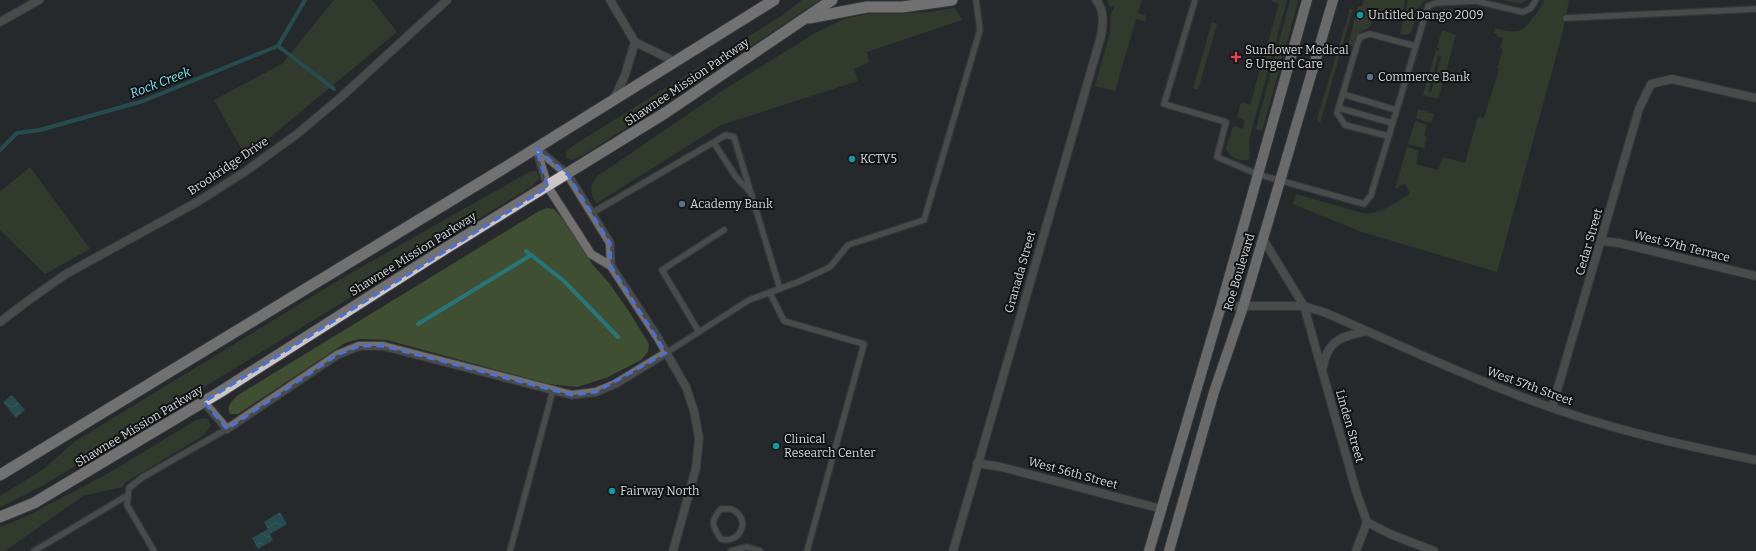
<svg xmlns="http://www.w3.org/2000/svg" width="1756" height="551" font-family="Bitter,serif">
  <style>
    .green { fill: #404e32; fill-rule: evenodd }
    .water { fill: url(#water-waves) }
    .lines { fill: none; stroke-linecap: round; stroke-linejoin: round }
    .stream { stroke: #29767a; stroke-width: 4 }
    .service-casing { stroke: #434548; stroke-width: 8 }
    .minor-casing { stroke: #434548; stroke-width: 10 }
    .primary-casing { stroke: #434548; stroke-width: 12 }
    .trunk-casing { stroke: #434548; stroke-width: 13 }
    .service { stroke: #737170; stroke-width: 5.5 }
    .minor { stroke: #737170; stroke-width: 8 }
    .primary { stroke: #bdb9b8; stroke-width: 10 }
    .trunk { stroke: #ccc7c6; stroke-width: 11 }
    .marked { fill: none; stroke: #4b70d8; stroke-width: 3; stroke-dasharray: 8 5; stroke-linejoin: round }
    .culture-dot { fill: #0f9aa8; stroke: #111213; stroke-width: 1.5 }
    .health-dot { fill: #e0444e; stroke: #111213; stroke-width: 1.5 }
    .service-dot { fill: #5c6f8a; stroke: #111213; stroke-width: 1.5 }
    .labels { text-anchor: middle; stroke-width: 4; stroke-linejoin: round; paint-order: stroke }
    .poi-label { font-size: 12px; fill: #d5d7d9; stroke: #111213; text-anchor: start }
    .street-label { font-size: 12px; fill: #d5d7d9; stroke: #111213 }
    .water-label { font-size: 13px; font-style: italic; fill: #78e9f0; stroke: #111213 }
  </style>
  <defs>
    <pattern id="water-waves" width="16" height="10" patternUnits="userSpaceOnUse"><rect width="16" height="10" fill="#29767a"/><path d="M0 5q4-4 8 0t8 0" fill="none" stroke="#518f92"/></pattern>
  </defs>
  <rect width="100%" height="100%" fill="#27292c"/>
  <!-- green -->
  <path class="green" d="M334 0H372L397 32 246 157 214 100 282 64Z
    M802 0H820L673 98 585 154 572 160 566 158 567 151 574 145 783 15Z
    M1107 0H1142L1138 13 1145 15 1146 18 1145 21 1136 19 1115 91 1095 86 1110 33 1111 12 1114 10V5L1110 7Z
    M1270 0H1287L1249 140 1250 159C1241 162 1229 159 1226 148L1233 126 1243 129 1245 121 1237 117 1241 102 1250 105 1279 4Z
    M1290 0H1298V2L1262 131 1256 129Z
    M1364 0H1405L1401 19 1375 12 1371 26 1359 33 1353 46 1348 45 1358 7 1362 6Z
    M1408 0H1425L1419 7 1416 18 1405 15Z
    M1503 0H1528L1520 4Z
    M1544 0H1569L1562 35 1497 272 1362 232 1293 204 1296 194 1362 213C1379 216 1396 202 1410 194L1405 183 1395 189 1407 147 1419 151 1416 164 1438 170 1443 157 1465 163 1478 117 1484 118 1499 69 1497 68 1503 49 1500 48 1503 38 1497 36V34L1494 33 1495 28C1513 33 1521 35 1532 19 1537 13 1541 7 1544 0Z
    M955 8 962 20 867 52 869 62 854 69 858 81 721 125 597 203C590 195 589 186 596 177L725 89 817 32 832 25 844 19 868 14 928 12Z
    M1350 9H1353L1320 123 1318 122 1317 119Z
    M1454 9 1464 11 1471 19 1469 20 1450 15 1444 18 1440 10Z
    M1404 17 1415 21 1412 31 1407 35 1400 34Z
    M1212 22 1217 24 1198 90 1193 88Z
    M1442 30 1456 35 1438 99 1423 95 1436 50 1439 51V48L1437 47ZM1440 55 1441 57 1431 92H1428L1438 56Z
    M1418 109 1434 114 1431 123 1416 118Z
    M1415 121 1427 125 1424 136 1427 137 1424 148 1408 144Z
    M30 167 90 249 45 274 0 230V192Z
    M536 171 540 178 532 186 126 435 42 486 0 507V496L44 469 74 442 344 277 529 172Z
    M547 208 554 209 564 221 593 265 609 283 628 310 649 344 648 352 641 360 606 378 577 387 549 384 387 340 359 339 345 343 238 414H230C226 406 232 401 238 395L539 211Z
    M205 418 208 419 211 425 204 435 126 482 122 487 83 496 5 551H0V527L25 517 109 473 196 420Z"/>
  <!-- water -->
  <path class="water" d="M12 395 25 410 16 418 3 402Z
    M280 512 287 524 270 534 273 540 258 549 252 538 268 529 264 522Z"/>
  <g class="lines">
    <!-- stream -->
    <path class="stream" d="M278 46 334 89
      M0 150 17 133 40 130 143 101 278 46 305 0
      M526 251 564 281 618 337
      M418 324 531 255"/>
    <defs>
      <path id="service" d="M1195 0 1164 104 1226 122 1217 157 1257 174 1364 204 1371 195 1428 6 1436 3 1476 1 1523 12 1531 8 1536 0
        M1566 18 1756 9
        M1343 94 1396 110
        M1339 108 1392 123
        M1388 136 1345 125 1337 113 1357 45 1360 37 1370 34 1415 46
        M714 143 736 177 749 191
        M592 213 726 135 734 137 780 289
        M770 293 784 321 864 344 807 551
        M699 332 662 270 724 230
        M666 353 749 300 798 282 830 267 848 245 924 220 980 30 976 0
        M721 509C724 509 730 508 733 510 751 519 741 544 721 539 712 526 710 521 721 509Z
        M34 551 128 495
        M154 551 127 505 129 488 143 477 227 429
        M510 551 553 390
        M731 551 747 547 760 551"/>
      <path id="minor" d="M610 0 635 42 676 62
        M0 22 39 0
        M615 97 625 75 635 42
        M536 148 548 187 591 254 611 266 658 338 686 387 694 411 699 438 696 468 673 551
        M536 148 568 175 610 243 611 266
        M1263 239 1304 306 1356 491 1367 522 1356 551
        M1602 241 1619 243 1756 276
        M1221 306H1304L1326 313C1395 343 1462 375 1533 401 1605 428 1681 445 1756 460
        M0 322 29 300 66 274 199 201 246 171 297 134 340 98 447 0
        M1323 367C1327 340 1343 336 1367 331
        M204 402 227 429 337 355 359 346H383L572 395 596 392 615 384 666 353
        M1552 408 1639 109 1651 84 1672 79 1756 98
        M977 463 1001 467 1162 509
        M1367 522 1390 534 1434 551
        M953 551 1101 36C1103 23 1105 11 1096 0"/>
      <path id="primary" d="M1149 551 1221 306 1307 0
        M1169 551 1214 392 1243 307 1333 0"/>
      <path id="trunk" d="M809 18 867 7H902L952 0
        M0 475 501 170 774 0
        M0 517 34 503 220 392 443 250 665 113 832 0"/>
    </defs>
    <!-- service casing -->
    <use href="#service" class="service-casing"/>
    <!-- minor casing -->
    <use href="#minor" class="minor-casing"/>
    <!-- primary casing -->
    <use href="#primary" class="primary-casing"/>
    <!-- trunk casing -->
    <use href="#trunk" class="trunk-casing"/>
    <!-- service -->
    <use href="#service" class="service"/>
    <!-- minor -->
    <use href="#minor" class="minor"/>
    <!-- primary -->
    <use href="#primary" class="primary"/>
    <!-- trunk -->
    <use href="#trunk" class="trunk"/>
  </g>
  <!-- marked area -->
  <path d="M0 0H1756V551H0ZM536 148 568 175 610 243 611 266 666 353 596 392 572 395 383 346H359L337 355 227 429 204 402 548 187Z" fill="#27292c" fill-opacity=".55" fill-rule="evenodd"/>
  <path class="marked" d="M536 148 568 175 610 243 611 266 666 353 596 392 572 395 383 346H359L337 355 227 429 204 402 548 187Z"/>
  <!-- markers -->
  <g class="culture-dot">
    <circle cx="1360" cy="15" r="4"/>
    <circle cx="852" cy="159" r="4"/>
    <circle cx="776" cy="446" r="4"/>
    <circle cx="612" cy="491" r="4"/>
  </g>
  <path class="health-dot" d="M1234 51h4v4h4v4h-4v4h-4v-4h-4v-4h4z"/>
  <g class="service-dot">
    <circle cx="1370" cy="77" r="4"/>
    <circle cx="682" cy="204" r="4"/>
  </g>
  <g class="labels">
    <!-- poi labels -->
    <g class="poi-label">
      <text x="1368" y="19">Untitled Dango 2009</text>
      <text x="1245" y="54">Sunflower Medical<tspan x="1245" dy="14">&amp; Urgent Care</tspan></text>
      <text x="1378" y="81">Commerce Bank</text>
      <text x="860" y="163">KCTV5</text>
      <text x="690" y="208">Academy Bank</text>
      <text x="784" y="443">Clinical<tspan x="784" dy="14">Research Center</tspan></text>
      <text x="620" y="495">Fairway North</text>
    </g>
    <!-- street labels -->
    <g class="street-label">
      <text transform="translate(687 82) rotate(-34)" y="4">Shawnee Mission Parkway</text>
      <text transform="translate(228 166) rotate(-34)" y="4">Brookridge Drive</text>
      <text transform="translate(1589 242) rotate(-74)" y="4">Cedar Street</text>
      <text transform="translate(1682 246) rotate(14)" y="4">West 57th Terrace</text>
      <text transform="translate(413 254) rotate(-32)" y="4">Shawnee Mission Parkway</text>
      <text transform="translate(1020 272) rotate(-74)" y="4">Granada Street</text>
      <text transform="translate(1239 272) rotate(-73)" y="4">Roe Boulevard</text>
      <text transform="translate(1530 386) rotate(20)" y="4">West 57th Street</text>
      <text transform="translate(139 426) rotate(-31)" y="4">Shawnee Mission Parkway</text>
      <text transform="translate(1350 426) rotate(74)" y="4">Linden Street</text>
      <text transform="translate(1073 473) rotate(15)" y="4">West 56th Street</text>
    </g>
    <!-- water labels -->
    <g class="water-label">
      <text transform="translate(160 82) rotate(-21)" y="5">Rock Creek</text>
    </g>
  </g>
</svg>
